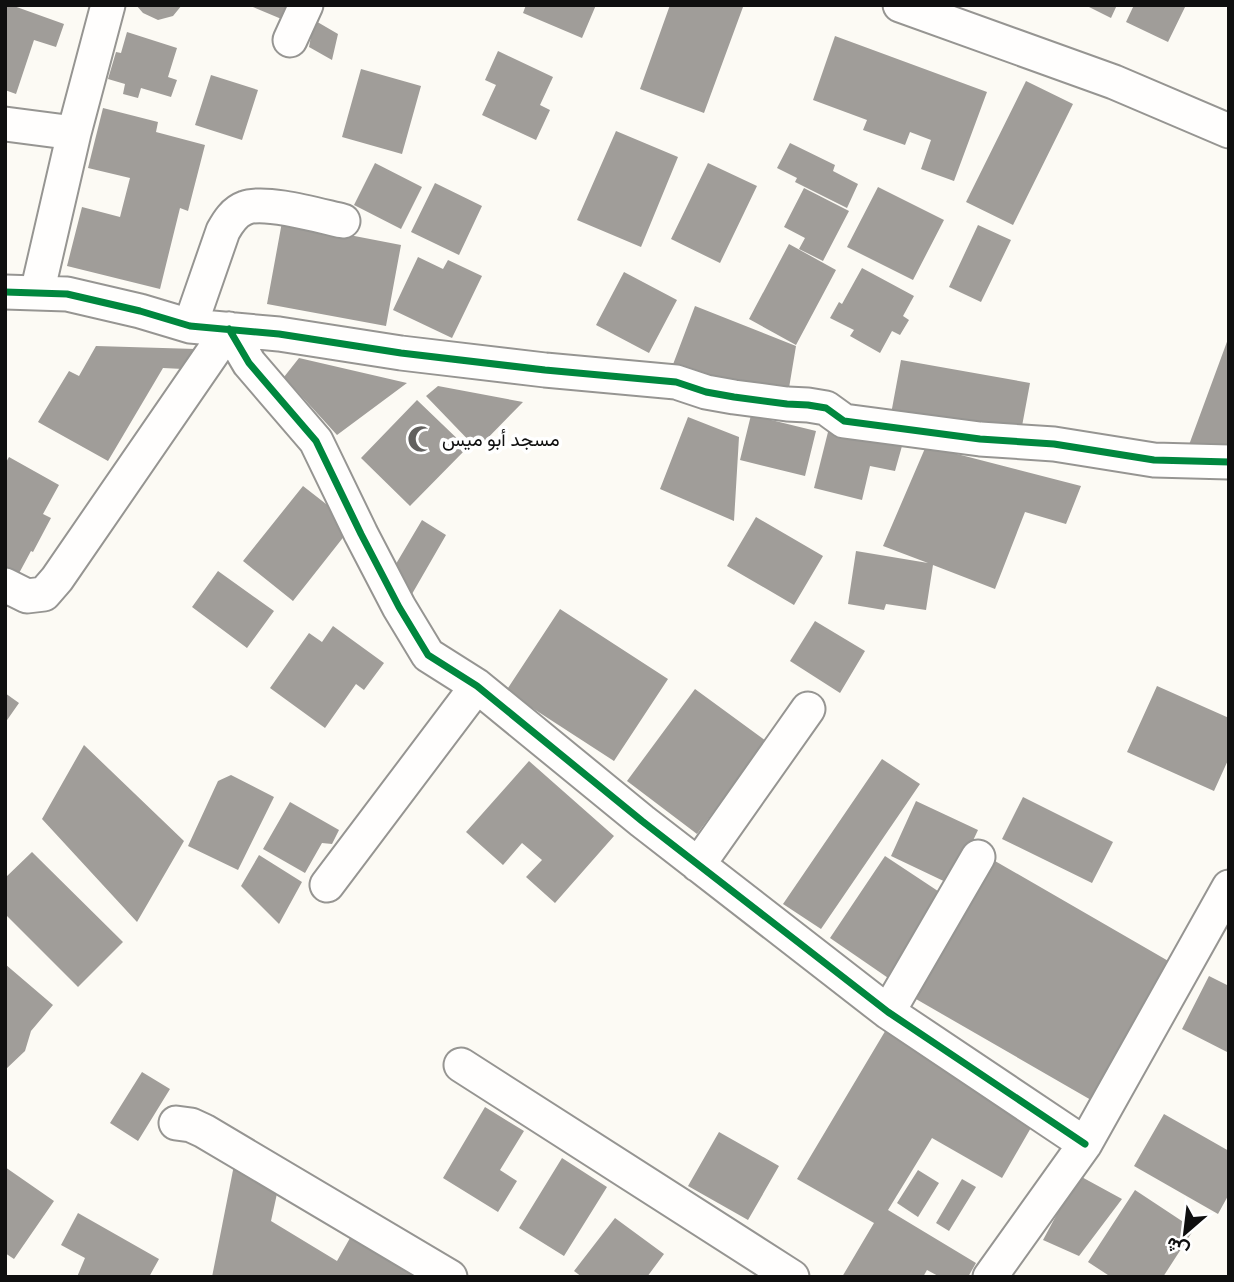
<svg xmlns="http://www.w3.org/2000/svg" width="1234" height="1282" font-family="'Playfair Display',Vazirmatn,serif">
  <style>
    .building { fill: #a09d99 }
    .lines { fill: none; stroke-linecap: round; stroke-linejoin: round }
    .minor-casing { stroke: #969592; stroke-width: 37 }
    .minor { stroke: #fffefd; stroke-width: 33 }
    .cycleway-casing { stroke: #fff; stroke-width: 11 }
    .cycleway { stroke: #00873e; stroke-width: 7 }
    .labels { text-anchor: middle; stroke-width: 7; stroke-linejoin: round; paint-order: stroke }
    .poi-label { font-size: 19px; fill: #0f0f0f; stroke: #fff; text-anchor: start }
  </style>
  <rect width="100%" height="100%" fill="#fcfaf4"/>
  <!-- building -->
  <path class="building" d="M5 5H11L64 24 56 47 34 40 16 94 5 90Z
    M136 5H182L173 16 158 20 143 13Z
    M248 5H298L291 23Z
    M526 5H596L582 38 523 13Z
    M670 5H739L743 7 704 113 640 89Z
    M1085 5H1117L1111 18Z
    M1134 5H1186L1168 42 1126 22Z
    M314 20 338 34 332 60 309 47Z
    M127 32 177 48 168 77 177 80 171 97 141 88 138 98 123 94 125 84 108 79 116 52 121 53Z
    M835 36 987 92 954 181 921 169 931 140 910 132 905 145 863 130 867 120 813 100Z
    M498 51 553 77 540 105 550 110 536 140 482 115 496 85 485 80Z
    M361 69 421 86 402 154 342 137Z
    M211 75 258 90 242 140 195 125Z
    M1026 81 1073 104 1013 225 966 202Z
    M103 108 158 122 156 132 205 145 188 211 180 208 160 289 67 266 82 207 120 217 130 178 88 168Z
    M616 131 678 157 641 247 577 220Z
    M790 143 835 165 833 171 858 184 847 208 795 182 797 178 777 168Z
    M375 163 422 187 401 229 354 205Z
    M708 163 757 186 720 263 671 239Z
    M435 183 482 206 459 255 411 232Z
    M878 187 944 220 913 280 847 247Z
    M804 188 849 211 823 261 799 249 805 238 784 227Z
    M282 222 401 245 386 326 267 304Z
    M978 225 1011 240 981 302 949 287Z
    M789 244 836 270 796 345 749 319Z
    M418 257 443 269 448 260 482 276 452 338 393 310Z
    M862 268 914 296 903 316 909 320 900 335 892 331 880 353 850 336 854 330 830 318 839 302 842 304Z
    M624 272 677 300 649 353 596 325Z
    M695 306 796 346 788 394 669 375Z
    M1228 339 1229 453H1186Z
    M96 346 196 349 183 369 163 368 108 461 38 422 69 371 79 376Z
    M299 358 407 383 337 435 284 377Z
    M901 360 1030 383 1020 437 891 414Z
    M438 386 523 402 477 449 426 396Z
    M417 400 467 448 410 506 361 458Z
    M751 415 816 431 805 476 740 460Z
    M688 417 739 437 734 521 660 489Z
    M829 428 902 446 895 471 870 466 862 500 814 488Z
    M926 446 1081 486 1066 524 1025 512 995 589 933 565 926 610 886 604 884 610 848 604 856 551 928 563 883 546Z
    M9 457 59 485 43 514 51 518 33 552 31 551 17 577 5 570V464Z
    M303 486 353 525 293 601 243 561Z
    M756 517 823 556 794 605 727 566Z
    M422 520 446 535 412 594 387 579Z
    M218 571 274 611 247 648 192 607Z
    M560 609 668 679 614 761 506 691Z
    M815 621 865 651 840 693 790 661Z
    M333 626 384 663 364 690 356 684 325 728 270 688 309 633 322 642Z
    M1157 686 1229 718V758L1214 791 1127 752Z
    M695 689 766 741 697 834 627 781Z
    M5 693 19 703 5 723Z
    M84 745 184 841 137 922 42 819Z
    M882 759 920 784 821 929 783 904Z
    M529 761 614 836 555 903 526 877 542 860 522 843 503 865 466 832Z
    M231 775 274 797 238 870 188 846 218 781Z
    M1023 797 1113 842 1092 883 1002 839Z
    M916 801 978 830 952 885 891 856Z
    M290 802 339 830 332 844 322 843 305 873 263 849Z
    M32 852 123 942 78 987 5 914V878Z
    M259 855 302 882 279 924 241 886Z
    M885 856 950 899 894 982 830 938Z
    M995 861 1177 966 1098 1104 916 999Z
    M5 964 53 1005 31 1031 25 1051 5 1070Z
    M1209 976 1229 986V1053L1182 1029Z
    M887 1028 1036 1119 1002 1178 932 1138 888 1210 976 1263 968 1277H940L927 1270 923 1277H842L874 1223 797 1179Z
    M142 1072 170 1089 138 1141 110 1123Z
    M485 1107 524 1131 500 1170 517 1181 498 1212 443 1178Z
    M1164 1114 1229 1151V1194L1218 1214 1134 1166Z
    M719 1132 779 1166 748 1220 688 1186Z
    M562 1158 607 1187 564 1256 519 1228Z
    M234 1165 278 1189 271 1221 337 1261 350 1238 418 1277H212Z
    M5 1167 54 1201 14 1259 5 1253Z
    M918 1170 939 1183 918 1217 897 1203Z
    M1078 1175 1122 1199 1079 1256 1043 1240Z
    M962 1179 976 1187 949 1231 936 1223Z
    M1135 1190 1194 1229 1163 1277H1111L1088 1262Z
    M78 1213 159 1259 149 1277H77L85 1258 61 1245Z
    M615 1218 664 1254 647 1277H582L574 1271Z"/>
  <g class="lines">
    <defs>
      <path id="minor" d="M900 5 1114 82 1229 131
        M290 40 306 5
        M5 124 74 133
        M5 292 67 294 140 311 190 326 279 334 401 353 545 370 676 382 706 392 734 397 787 404 808 405 826 408 844 421 980 439 1054 444 1154 460 1229 462
        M37 293 74 133 108 5
        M190 326 223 231C228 222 234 212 245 208 265 200 320 216 343 221
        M229 329 249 363 316 441 361 534 399 607 428 655 477 686 642 821 888 1012 1085 1144
        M5 585 27 596 44 594 57 579 229 329
        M698 865 808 709
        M327 885 477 686
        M888 1012 978 857
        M461 1065 792 1277
        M176 1123 191 1125 204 1131 450 1277
        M990 1277 1085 1144 1229 887"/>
    </defs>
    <!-- minor casing -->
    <use href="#minor" class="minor-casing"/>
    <!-- minor -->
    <use href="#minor" class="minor"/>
    <defs>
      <path id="cycleway" d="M5 292 67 294 140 311 190 326 279 334 401 353 545 370 676 382 706 392 734 397 787 404 808 405 826 408 844 421 980 439 1054 444 1154 460 1229 462
        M229 329 249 363 316 441 361 534 399 607 428 655 477 686 642 821 888 1012 1085 1144"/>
    </defs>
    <!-- cycleway casing -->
    <use href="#cycleway" class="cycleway-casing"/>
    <!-- cycleway -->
    <use href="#cycleway" class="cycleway"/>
  </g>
  <!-- icons -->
  <defs>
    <symbol id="mosque-bare" viewBox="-9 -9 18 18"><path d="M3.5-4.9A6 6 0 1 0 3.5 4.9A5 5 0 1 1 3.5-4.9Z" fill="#62615f" stroke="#fff" stroke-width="2.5" paint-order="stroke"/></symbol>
  </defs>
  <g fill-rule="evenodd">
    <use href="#mosque-bare" x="402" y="420" width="38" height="38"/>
  </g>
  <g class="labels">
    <!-- poi labels -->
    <g class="poi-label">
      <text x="442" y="446">مسجد أبو ميس</text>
    </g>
  </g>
  <!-- border -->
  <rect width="1234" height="1282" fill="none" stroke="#0f0f0f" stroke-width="14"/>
  <!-- north arrow -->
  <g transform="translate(1185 1233) rotate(208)" stroke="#ffffff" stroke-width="5" paint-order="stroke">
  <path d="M0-5L12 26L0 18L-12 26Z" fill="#0f0f0f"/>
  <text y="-10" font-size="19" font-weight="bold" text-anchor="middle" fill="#0f0f0f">ش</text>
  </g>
</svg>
